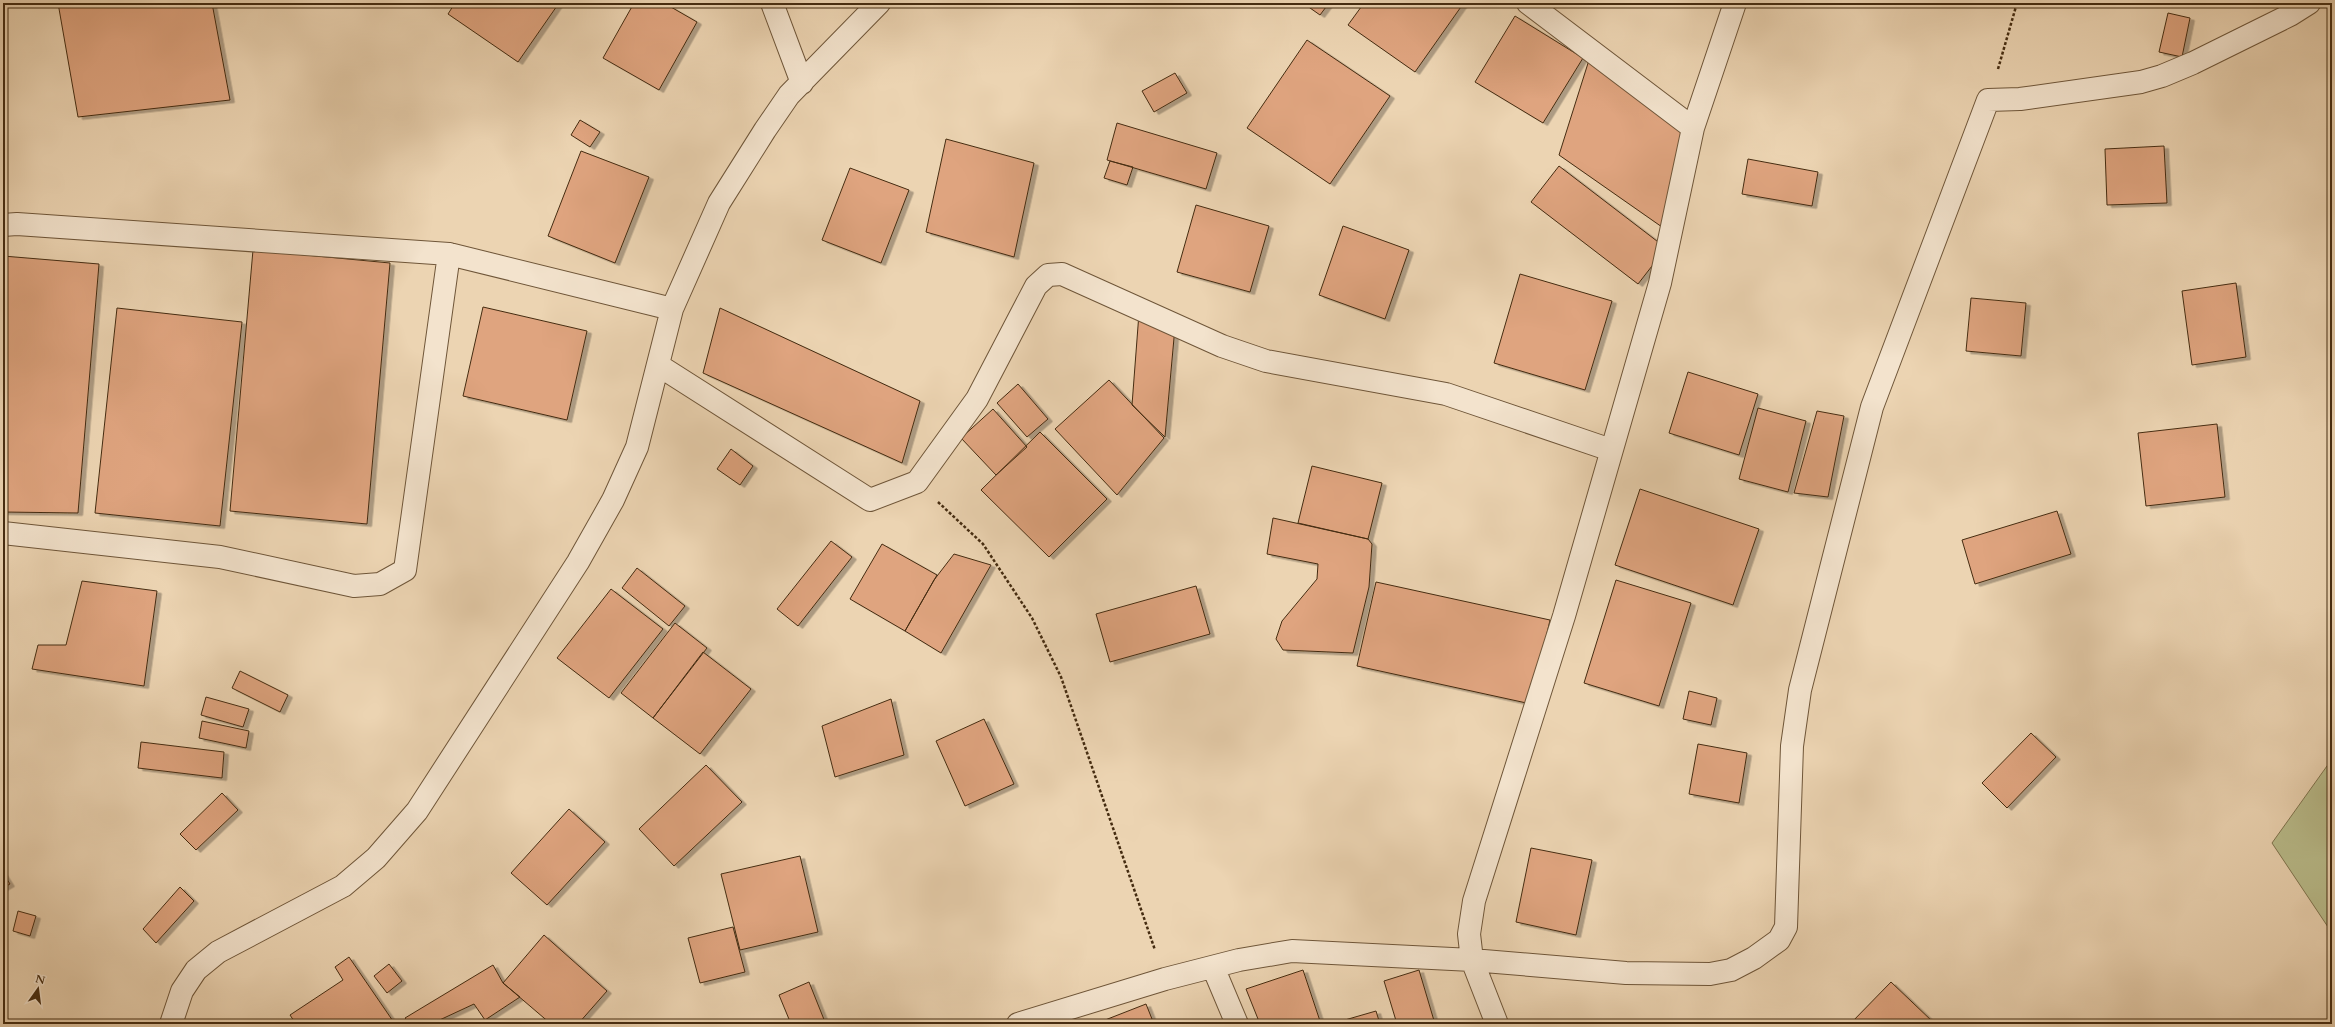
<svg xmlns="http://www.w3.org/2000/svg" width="2335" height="1027" font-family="Cardo,serif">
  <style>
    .green { fill: #b9bc8b; stroke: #7f744e }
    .building { fill: #dfa47f; stroke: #452c11; filter: url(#shadow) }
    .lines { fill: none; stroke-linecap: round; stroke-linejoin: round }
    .minor-casing { stroke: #6f5639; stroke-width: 24 }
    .path { stroke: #452c11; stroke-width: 2.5; stroke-dasharray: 3 2; stroke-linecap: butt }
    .minor { stroke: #f3e3cd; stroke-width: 22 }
  </style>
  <defs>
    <filter id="shadow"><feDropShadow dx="4.5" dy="2.5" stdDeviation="0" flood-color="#0004"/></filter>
  </defs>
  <rect width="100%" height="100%" fill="#ecd4b2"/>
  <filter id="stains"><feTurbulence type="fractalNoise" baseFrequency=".005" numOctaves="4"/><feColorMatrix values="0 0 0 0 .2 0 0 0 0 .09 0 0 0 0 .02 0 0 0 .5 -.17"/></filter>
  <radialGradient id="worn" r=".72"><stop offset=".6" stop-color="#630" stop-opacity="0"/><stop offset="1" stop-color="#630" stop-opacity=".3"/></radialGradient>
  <!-- green -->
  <path class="green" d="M2332 759V933L2272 843Z"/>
  <!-- building -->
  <path class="building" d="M58 3H212L230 100 78 117Z
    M455 3H559L518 62 448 14Z
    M634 3H664L697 22 659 90 603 58Z
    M1303 3H1329L1320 15Z
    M1364 3H1462L1463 4 1415 72 1348 25Z
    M2168 13 2190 18 2182 57 2159 52Z
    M1515 16 1583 58 1543 123 1475 82Z
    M1307 40 1390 96 1330 184 1247 128Z
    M1589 60 1688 130 1662 227 1559 155Z
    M1175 73 1187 93 1154 112 1142 91Z
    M580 120 600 132 590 147 571 135Z
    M1117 123 1217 153 1206 189 1107 160Z
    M946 139 1034 163 1014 257 926 232Z
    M2164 146 2167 203 2107 205 2105 149Z
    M581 151 649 177 615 263 548 236Z
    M1748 159 1818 172 1812 206 1742 194Z
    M1110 161 1133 167 1127 185 1104 178Z
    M1559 166 1666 248 1638 284 1531 202Z
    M850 168 909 190 881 263 822 240Z
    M1196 205 1269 226 1250 292 1177 272Z
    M1343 226 1409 250 1385 319 1319 295Z
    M253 250 390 263 367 524 230 511Z
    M3 256 99 264 78 513 3 512Z
    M1520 274 1612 301 1585 390 1494 363Z
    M2236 283 2246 357 2192 365 2182 291Z
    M1971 298 2026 303 2021 356 1966 351Z
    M483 307 587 331 567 420 463 396Z
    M117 308 242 322 220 526 95 513Z
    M720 308 920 401 902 463 703 373Z
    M1139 313 1176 316 1165 437 1132 405Z
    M1688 372 1758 394 1739 455 1669 433Z
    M1109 380 1164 438 1117 495 1055 429Z
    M1018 384 1048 419 1027 437 997 403Z
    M1758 408 1806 421 1788 492 1739 479Z
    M993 409 1027 447 996 475 961 438Z
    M1817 411 1844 416 1828 497 1794 493Z
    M2217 424 2225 497 2146 506 2138 433Z
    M1040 432 1107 499 1049 557 981 490Z
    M731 449 753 466 740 485 717 469Z
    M1312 466 1382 483 1368 539 1298 523Z
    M1640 489 1759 529 1733 605 1615 565Z
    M2057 511 2071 554 1975 584 1962 540Z
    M1273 518 1368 539 1372 544 1369 587 1353 653 1283 650 1276 639 1282 621 1317 579 1318 564 1267 554Z
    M831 541 852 557 798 626 777 609Z
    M882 544 937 575 905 631 850 599Z
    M954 554 991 565 941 653 905 631 934 580Z
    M637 568 685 606 669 626 622 588Z
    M1616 580 1691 603 1659 706 1584 683Z
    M82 581 157 591 144 686 32 669 38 645H66Z
    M1376 582 1550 620 1531 704 1357 666Z
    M1196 586 1210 634 1110 662 1096 614Z
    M611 589 663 629 609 698 557 658Z
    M675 623 707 648 653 718 621 693Z
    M703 652 751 689 700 754 653 718Z
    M240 671 288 695 280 712 232 688Z
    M1689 691 1717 698 1711 725 1683 719Z
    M206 697 249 709 243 727 201 715Z
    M891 699 904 755 835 777 822 726Z
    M984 719 1014 784 965 806 936 741Z
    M202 721 249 731 246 748 199 738Z
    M2031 733 2056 757 2007 808 1982 783Z
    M141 742 224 752 222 778 138 768Z
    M1698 744 1747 753 1739 803 1689 794Z
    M706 765 742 802 674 866 639 829Z
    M222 793 238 810 196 850 180 834Z
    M569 809 605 842 547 905 511 873Z
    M1531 848 1592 860 1576 935 1516 922Z
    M800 856 818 932 740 950 721 874Z
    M3 873 10 884 3 888Z
    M180 887 194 901 156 943 143 929Z
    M18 911 36 916 30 936 13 931Z
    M733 927 745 972 700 983 688 938Z
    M544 935 607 991 578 1024H551L503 983Z
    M349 957 395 1024H296L290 1015 343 980 335 967Z
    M389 964 402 981 387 993 374 976Z
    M493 965 503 983 520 997 485 1020 474 1004 431 1024H410L405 1018Z
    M1303 970 1321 1024H1260L1246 989Z
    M1419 970 1435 1024H1397L1384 981Z
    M809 982 825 1022 820 1024H791L779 995Z
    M1891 982 1933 1022 1932 1024H1850Z
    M1146 1004 1154 1024H1100V1022Z
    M1376 1011 1380 1024H1331Z"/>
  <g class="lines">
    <defs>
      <path id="minor" d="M772 3 802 83
        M1693 128 1735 3
        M3 225 17 224 449 254 672 309
        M658 365 870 500 917 482 977 399 1036 286 1048 275 1062 274 1222 346 1266 361 1446 394 1611 450
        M3 533 220 557 354 586 380 584 405 570 449 254
        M1213 967 1237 1024
        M171 1024 182 991 196 970 218 952 343 886 376 858 417 811 578 562 613 500 637 447 672 309 719 203 765 130 789 95 879 3
        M1018 1024 1165 979 1239 960 1292 951 1472 960 1626 973 1710 974 1731 970 1754 958 1779 940 1786 927 1792 746 1800 690 1872 407 1988 100 2020 99 2141 82 2162 76 2193 63 2290 15 2309 3
        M1497 1024 1472 960 1469 934 1474 901 1564 616 1660 283 1693 128 1528 3"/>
    </defs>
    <!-- minor casing -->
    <use href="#minor" class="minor-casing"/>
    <!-- path -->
    <path class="path" d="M1998 69 2017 3
      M938 502 983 544 1032 618 1061 677 1155 950"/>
    <!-- minor -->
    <use href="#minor" class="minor"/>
  </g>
  <!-- margin -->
  <rect width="2335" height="1027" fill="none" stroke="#ecd4b2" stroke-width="16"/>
  <rect x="4" y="4" width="2327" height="1019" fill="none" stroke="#452c11" stroke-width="2"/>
  <rect x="8" y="8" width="2319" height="1011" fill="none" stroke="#452c11"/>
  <!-- north arrow -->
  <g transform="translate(38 989) rotate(14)" stroke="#f3e3cd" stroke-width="3" paint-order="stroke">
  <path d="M0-3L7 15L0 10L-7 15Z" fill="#452c11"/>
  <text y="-6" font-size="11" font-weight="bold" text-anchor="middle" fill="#452c11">N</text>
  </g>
  <rect width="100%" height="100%" filter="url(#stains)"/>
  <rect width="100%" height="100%" fill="url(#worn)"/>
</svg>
